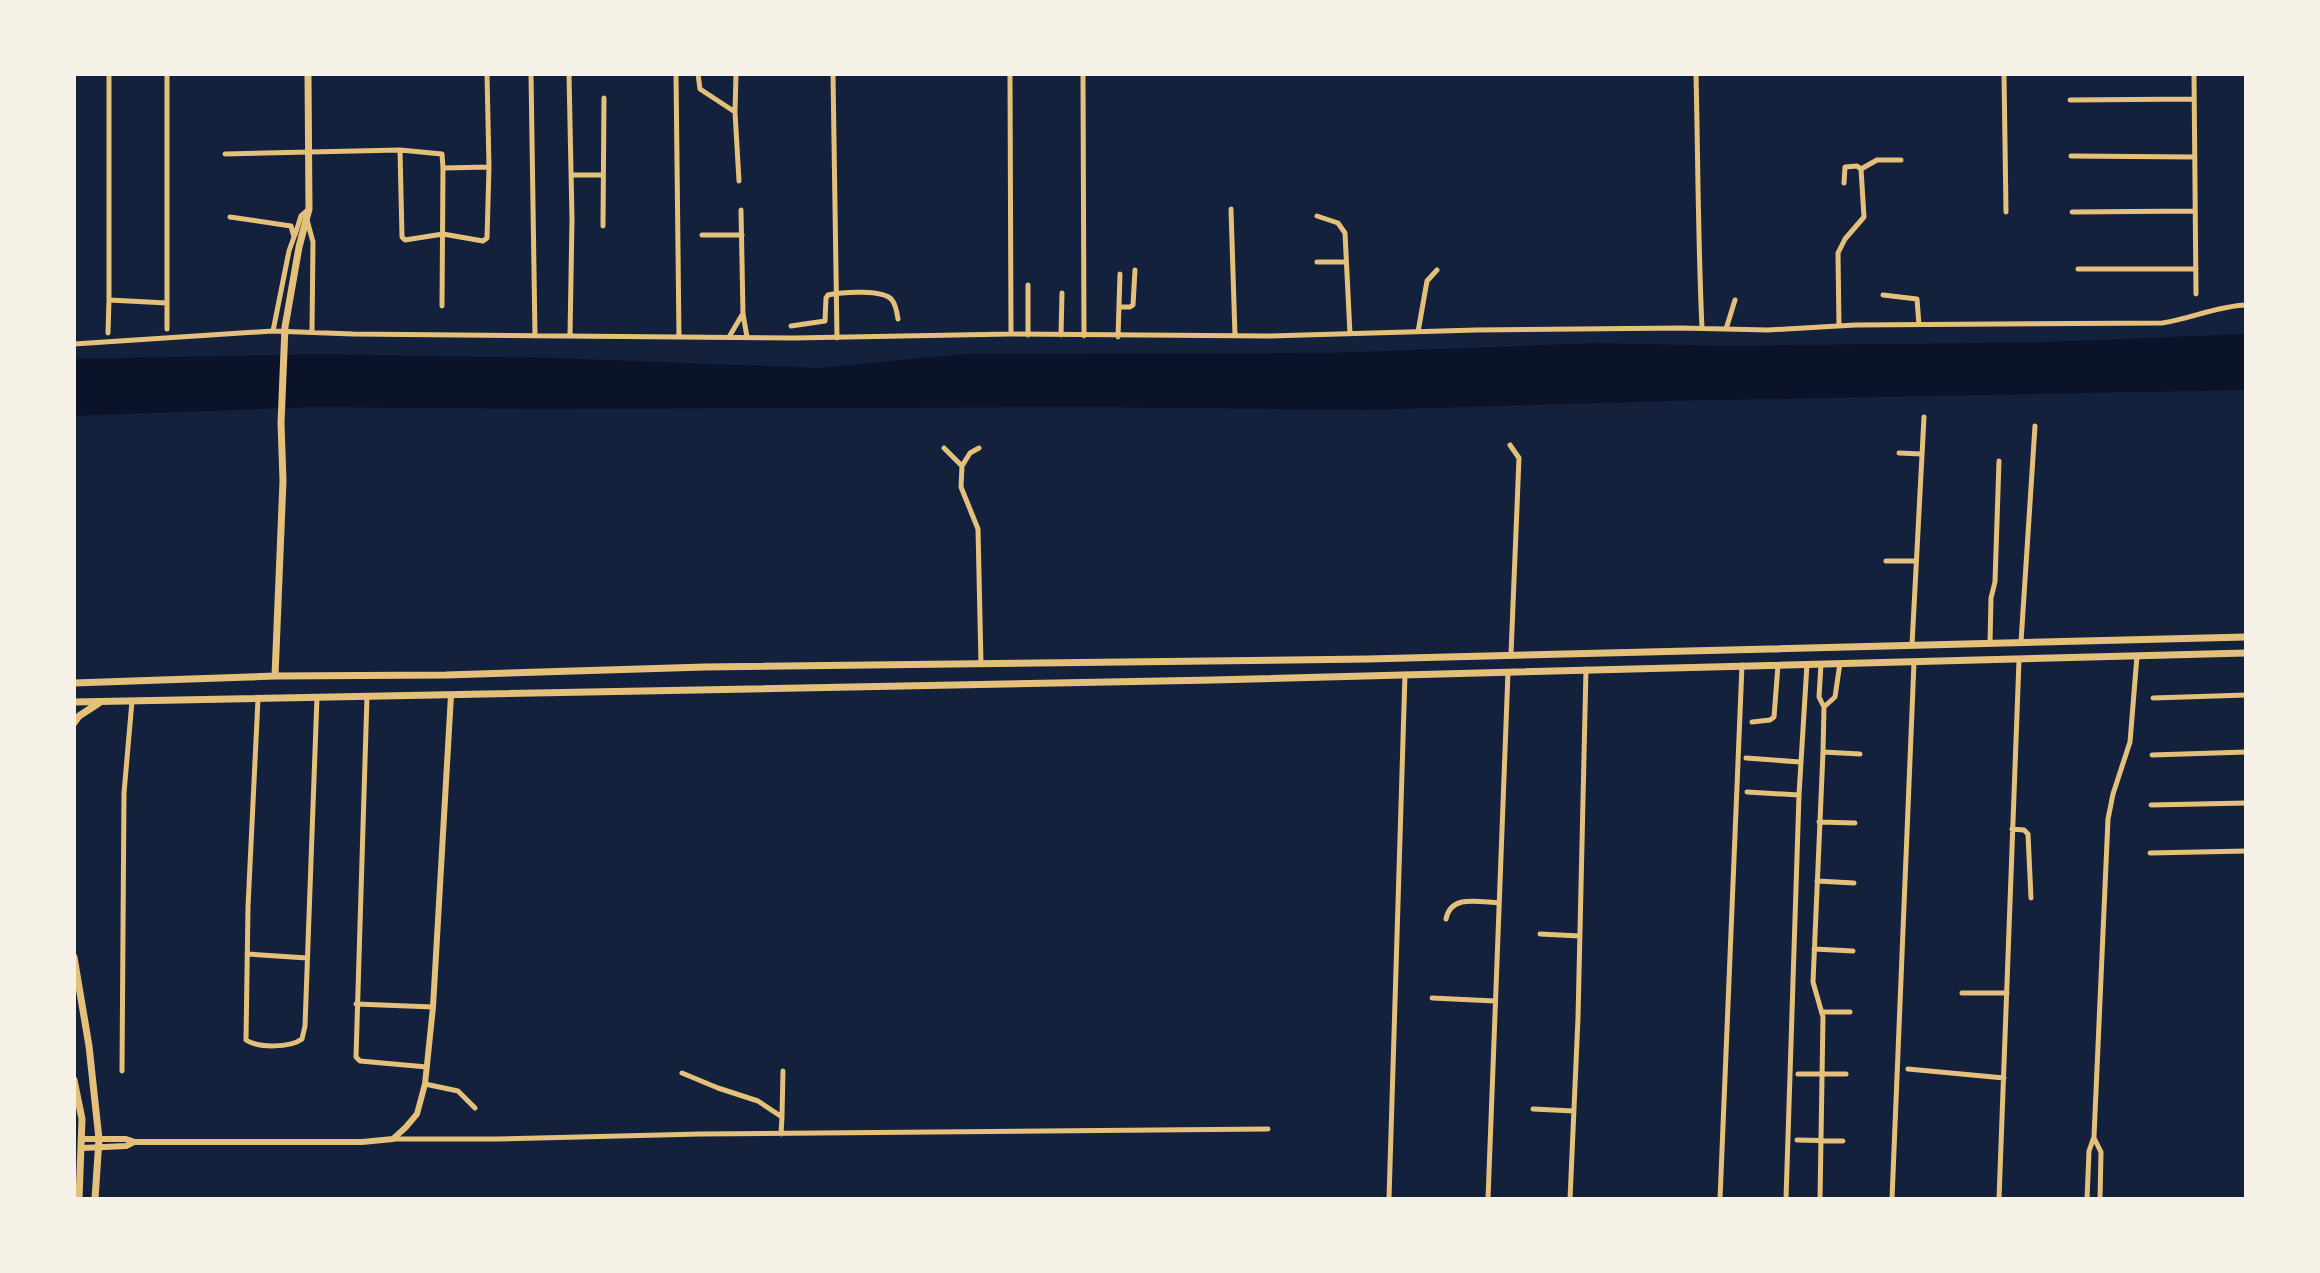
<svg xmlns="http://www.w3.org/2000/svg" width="2320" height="1273" font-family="Signika,sans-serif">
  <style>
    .water { fill: #0b132b }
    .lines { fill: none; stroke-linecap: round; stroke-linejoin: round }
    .minor { stroke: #e5c07b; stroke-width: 5 }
    .tertiary { stroke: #e5c07b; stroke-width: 6 }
    .secondary { stroke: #e5c07b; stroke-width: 7 }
  </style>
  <rect width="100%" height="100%" fill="#14213d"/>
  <!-- water -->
  <path class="water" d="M2246 334V390L1668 401 1367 410 1089 407 535 409 317 407 74 416V359L319 354 556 358 819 368 963 354 1330 353 1598 343 1727 346 2046 342Z"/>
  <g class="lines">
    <!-- minor -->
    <path class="minor" d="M109 74V300L167 303V74
      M531 74 535 336
      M569 74 572 219 570 336
      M676 74 679 337
      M698 74 700 89 735 112 739 181
      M833 74 837 338
      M1010 74 1011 334
      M1083 74 1084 336
      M1696 74C1698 159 1698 243 1702 328
      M2004 74 2006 212
      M2194 74 2196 294
      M2070 100 2194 99
      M735 112 736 74
      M400 150 402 237 405 240 443 234 483 241 487 238 489 167 487 74
      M225 154 400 150 442 154 443 168 489 167
      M2071 156 2194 157
      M1861 169 1877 160H1901
      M571 175H602
      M1231 209 1235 336
      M741 210 743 314 747 337
      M2072 212 2195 211
      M1317 216 1338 223 1345 233 1350 334
      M230 217 291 226 294 237 289 251 273 331
      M307 220 313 242 312 331
      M603 226 604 98
      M295 235 301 216 309 209
      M702 235H742
      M1317 262H1346
      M2078 269H2196
      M1028 285V335
      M1883 295 1917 299 1919 325
      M167 303V329
      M442 306 443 168
      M1120 307H1130L1133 305 1135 270
      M791 326 825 321 826 298 828 295C842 292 884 289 892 300 896 305 897 313 898 319
      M1839 326 1838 253 1845 239 1864 217 1861 169 1857 166 1845 167 1844 183
      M1726 329 1735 300
      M1418 332 1427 281 1437 270
      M108 333 109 300
      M1061 335 1062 293
      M729 337 742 315
      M1118 337 1120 274
      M74 344 273 331 353 334 794 338 1011 334 1268 336 1476 330 1681 328 1768 330 1855 325 2162 323C2190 319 2217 306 2246 305
      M1510 445 1519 458 1511 654
      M944 448 962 466 961 487 978 529 981 664
      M1899 453 1922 454
      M962 466 970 453 979 448
      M1886 561H1916
      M2021 642 2035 426
      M1990 643 1991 598 1995 582 1999 461
      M1912 645 1924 417
      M367 696 356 1057 360 1061 427 1067
      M2153 698 2246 695
      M258 699 248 907 246 1040C258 1048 290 1048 302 1039L305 1026 317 697
      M1824 707 1835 697 1840 663
      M1752 722 1770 720 1774 717 1778 665
      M1823 752 1860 754
      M2152 755 2246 752
      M1746 758 1800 762
      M1747 792 1799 795
      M2151 805 2246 803
      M1819 822 1855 823
      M2012 829 2024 830 2028 834 2031 898
      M2150 853 2246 851
      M1817 881 1854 883
      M1446 919C1451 894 1479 902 1499 903
      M1540 934 1580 936
      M1814 949 1853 951
      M247 954 307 958
      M1962 993H2007
      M1432 998 1495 1001
      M356 1004 433 1007
      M1823 1012H1850
      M1908 1069 2004 1078
      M122 1071 124 793 132 701
      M682 1073 718 1088 758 1101 782 1117 781 1134
      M1798 1074H1846
      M425 1084 458 1091 475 1108
      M1533 1109 1574 1111
      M782 1116 783 1071
      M2094 1138 2101 1152 2100 1199
      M394 1139H497L700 1134 1268 1129
      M1797 1140 1843 1141
      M1389 1199 1405 674
      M1488 1199 1508 672
      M1570 1199 1578 1018 1586 669
      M1720 1199 1742 665
      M1786 1199 1799 795 1807 664
      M1820 1199 1823 1017 1813 982 1823 752 1824 707 1819 697 1821 664
      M1892 1199 1914 662
      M1999 1199 2019 660
      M2087 1199 2089 1151 2094 1137 2108 819 2113 794 2130 742 2137 656"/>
    <!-- tertiary -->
    <path class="tertiary" d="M82 1139H126L135 1142H362L393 1139 406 1127 417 1114 425 1084 433 1007 451 695
      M82 1148 126 1146 134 1142"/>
    <!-- secondary -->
    <path class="secondary" d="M275 676 283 481 281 423 285 327 299 247 309 209 308 74
      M74 683 275 676 446 675 705 667 1368 659 2246 637
      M74 702 1213 680 2246 653
      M74 723 79 716 99 703
      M74 957 89 1046 99 1139 95 1199
      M74 1080 82 1119 79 1199"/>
  </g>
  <!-- border -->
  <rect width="2320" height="1273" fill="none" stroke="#f6f1e7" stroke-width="152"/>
</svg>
